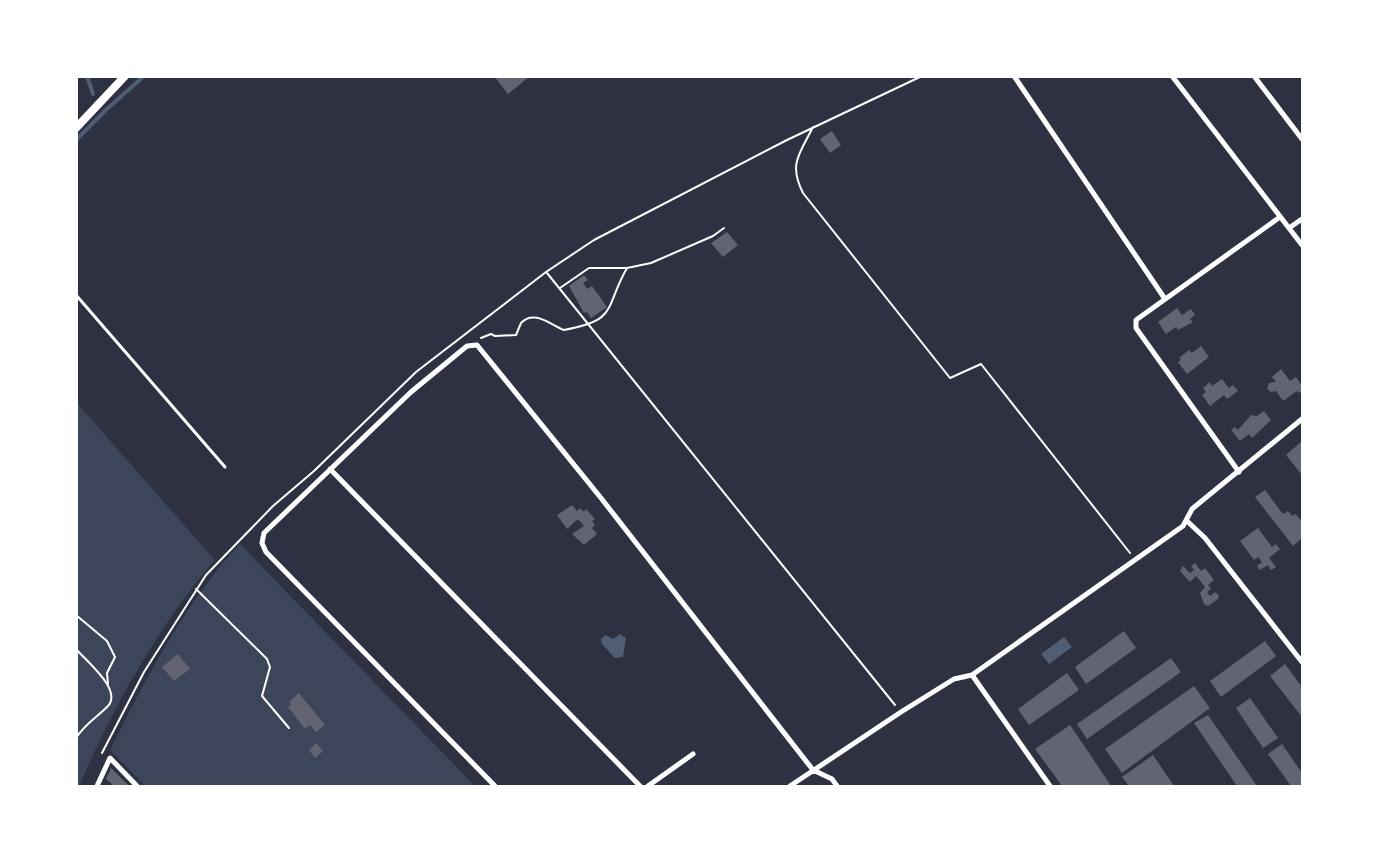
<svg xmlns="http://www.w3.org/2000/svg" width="1379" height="863" font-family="Karla,sans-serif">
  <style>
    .green { fill: #3c4559 }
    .water { fill: #4f5d75 }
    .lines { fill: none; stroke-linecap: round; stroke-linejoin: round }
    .stream { stroke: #4f5d75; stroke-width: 4 }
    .building { fill: #626471 }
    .path { stroke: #fff; stroke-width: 2 }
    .service { stroke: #fff; stroke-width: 3 }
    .minor { stroke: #fff; stroke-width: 5 }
    .secondary { stroke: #fff; stroke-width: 8 }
  </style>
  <rect width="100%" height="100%" fill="#2d3142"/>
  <!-- green -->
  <path class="green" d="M76 402 215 560C158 626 114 706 79 786H76Z
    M240 544 475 786H145L110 750C147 677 183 605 240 544Z"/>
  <!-- water -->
  <path class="water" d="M606 635 613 639 620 634 626 638 623 657 615 658 602 644 601 639Z
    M1064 637 1072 647 1049 664 1041 654Z"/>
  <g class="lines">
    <!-- stream -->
    <path class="stream" d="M87 76 93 94
      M76 140 107 109 144 76"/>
  </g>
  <!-- building -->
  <path class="building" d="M494 76H530L508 94Z
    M832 131 841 145 830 153 820 139Z
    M727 232 738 245 723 257 711 243Z
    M584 275 588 280 583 283 587 289 592 286 607 307 591 318 587 312 584 313 569 286Z
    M1177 308 1182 315 1191 309 1195 315 1190 319 1193 322 1178 330 1176 327 1166 334 1158 322Z
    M1201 346 1209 357 1187 374 1178 362 1181 360 1179 358 1189 350 1192 353Z
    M1281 369 1290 381 1296 377 1302 386V391L1299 393 1297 391 1283 401 1276 391 1271 392 1267 389 1269 383 1276 382 1272 377Z
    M1222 379 1229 388 1233 385 1238 391 1227 399 1224 395 1210 406 1202 395 1206 392 1203 388 1210 382 1212 386Z
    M1264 411 1271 420 1252 438 1249 434 1240 441 1231 430 1235 427 1238 430 1251 415 1257 416Z
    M1302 441V475L1286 455Z
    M1265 490 1283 514 1288 511 1292 516 1295 514 1302 521V538L1293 546 1255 497Z
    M572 505 577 511 580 508 584 512 586 509 595 519 592 521 595 525 592 528 597 534 584 545 572 534 584 526 578 519 567 529 557 515Z
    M1258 528 1272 547 1276 544 1280 549 1269 558 1276 567 1271 570 1268 565 1260 570 1257 566 1262 562 1258 557 1254 560 1240 541Z
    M1195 563 1201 571 1205 568 1214 580 1208 585 1211 589 1207 592 1210 596 1215 592 1219 595 1218 599 1208 606 1204 604 1200 593 1205 587 1196 576 1190 582 1180 571 1183 566 1190 573 1194 570 1191 566Z
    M1124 631 1136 648 1086 684 1075 667Z
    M1265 641 1276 656 1221 697 1210 681Z
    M178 654 190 669 174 681 162 667Z
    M1171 658 1181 672 1087 739 1077 724Z
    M1285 664 1302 687V717L1270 676Z
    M1067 673 1079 690 1029 725 1018 709Z
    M1194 686 1210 708 1122 773 1105 749Z
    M299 693 325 725 316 732 310 725 305 729 288 707 291 705 289 702Z
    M1250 698 1278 738 1263 748 1236 708Z
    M1208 715 1257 786H1237L1194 723Z
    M1070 725 1085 747 1111 786H1062L1035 749Z
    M316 743 323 751 315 758 309 750Z
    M1282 744 1302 773V786H1291L1268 754Z
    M1153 755 1174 786H1129L1122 777Z
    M111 768 129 786H114L106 779Z"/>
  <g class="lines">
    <!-- path -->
    <path class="path" d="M813 127C800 153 788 164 803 193L950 378 981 364 1130 553
      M547 273 895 705
      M560 288 589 268H627L651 263 713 236 724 228
      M481 338 491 334 495 336 516 335 521 323C534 309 551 325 564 330 619 320 604 308 627 268
      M196 589 267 659 270 667 262 696 289 728
      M76 615 107 641 115 657 107 673 108 684
      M76 649C87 662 124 691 107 707 96 718 85 724 76 738
      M102 753 144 672 206 575 273 506 314 471 416 372 546 272 594 240 787 140 922 76"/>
    <!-- service -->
    <path class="service" d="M76 295 225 467"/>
    <!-- minor -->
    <path class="minor" d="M1014 76 1165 299
      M1172 76 1302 245
      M1254 76 1302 139
      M1289 228 1302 219
      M330 469 640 786
      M1239 472 1136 328V320L1280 217
      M1187 521 1205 538 1302 662
      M972 675 1050 786
      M97 786 110 758 137 786
      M495 786 266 552 262 543 264 533 411 392 467 346 477 345 601 498 813 770 832 779 837 786
      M648 786 693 754
      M790 786 901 712 954 679 972 675 1183 526 1192 509 1302 419"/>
    <!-- secondary -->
    <path class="secondary" d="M76 128 125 76"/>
  </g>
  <!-- border -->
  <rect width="1379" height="863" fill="none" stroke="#ffffff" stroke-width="156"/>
</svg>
